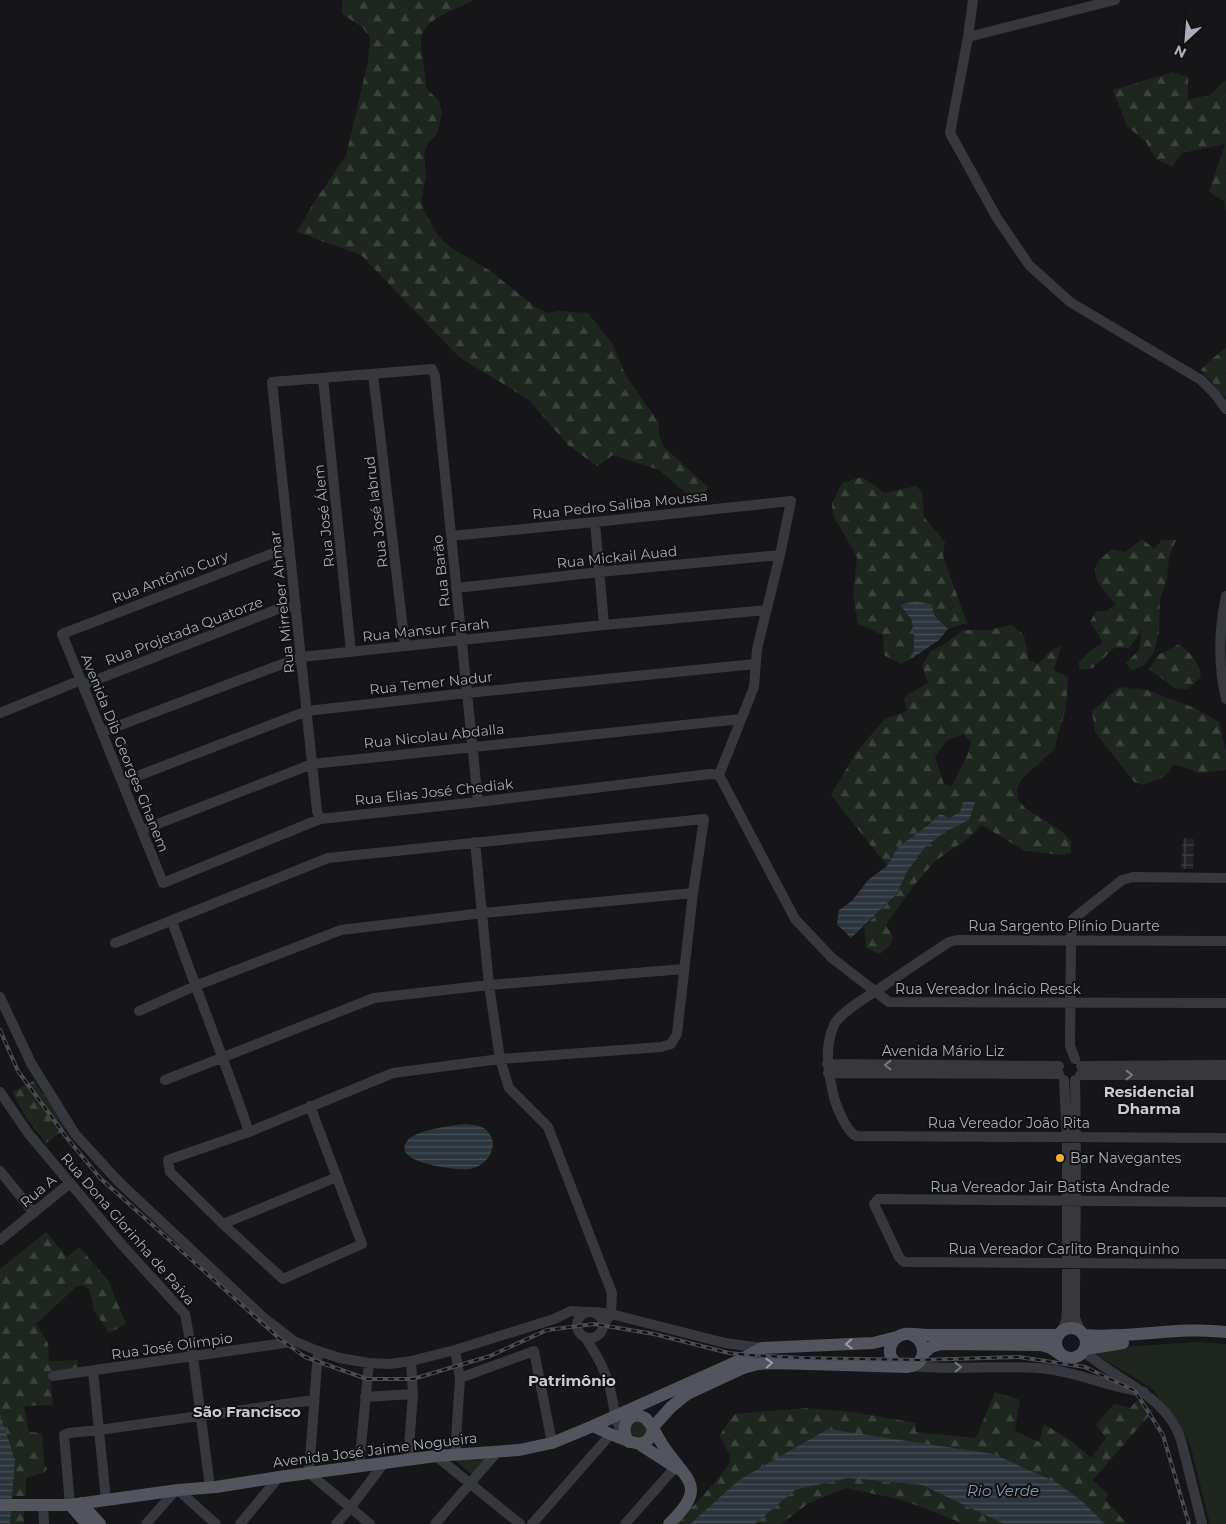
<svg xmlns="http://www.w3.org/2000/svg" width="1226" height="1524" font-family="Montserrat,sans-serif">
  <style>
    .industrial { fill: url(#industrial-grid) }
    .green { fill: #1e261f }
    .forest { fill: url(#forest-firs); fill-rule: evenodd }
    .park { fill: url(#park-crowns) }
    .water { fill: url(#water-rules) }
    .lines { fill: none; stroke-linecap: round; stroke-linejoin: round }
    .minor { stroke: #37383d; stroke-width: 10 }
    .major { stroke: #53555c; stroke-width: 12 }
    .rail-casing { stroke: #4a4c52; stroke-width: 4 }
    .rail { stroke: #111113; stroke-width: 2; stroke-dasharray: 5.5; stroke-linecap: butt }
    .oneway { stroke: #757881 }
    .oneway2 { stroke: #979ba6 }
    .poi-dot { fill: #f2b134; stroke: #111113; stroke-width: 2 }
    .labels { text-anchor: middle; stroke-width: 4; stroke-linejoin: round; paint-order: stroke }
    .street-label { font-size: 14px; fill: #a8adb8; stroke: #111113 }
    .poi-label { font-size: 14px; fill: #a8adb8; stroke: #111113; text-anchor: start }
    .neighbourhood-label { font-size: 15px; font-weight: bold; fill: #c9ccd4; stroke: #111113 }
    .water-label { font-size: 15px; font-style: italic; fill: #7f9bb3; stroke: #111113 }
  </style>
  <defs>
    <pattern id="industrial-grid" width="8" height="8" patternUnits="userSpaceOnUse" patternTransform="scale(1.25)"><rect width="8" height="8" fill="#222225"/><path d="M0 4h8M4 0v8" fill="none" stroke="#3f3f43"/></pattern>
    <pattern id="forest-firs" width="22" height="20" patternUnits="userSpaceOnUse" patternTransform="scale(1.25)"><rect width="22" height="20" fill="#1e261f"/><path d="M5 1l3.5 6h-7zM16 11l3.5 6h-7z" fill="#3c433d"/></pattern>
    <pattern id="park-crowns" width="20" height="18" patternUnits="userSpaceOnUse" patternTransform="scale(1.25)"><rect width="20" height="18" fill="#1e261f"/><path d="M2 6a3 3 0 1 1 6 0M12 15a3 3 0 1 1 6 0" fill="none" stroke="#3c433d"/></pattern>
    <pattern id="water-rules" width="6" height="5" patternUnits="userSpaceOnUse" patternTransform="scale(1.25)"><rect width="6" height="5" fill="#2c353c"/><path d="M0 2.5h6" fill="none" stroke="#485056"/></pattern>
  </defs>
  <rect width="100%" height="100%" fill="#161618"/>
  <!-- industrial -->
  <path class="industrial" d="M1183 838 1194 839 1193 869H1181Z"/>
  <!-- green -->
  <path class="green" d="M1197 1342 1226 1344V1524H1210L1190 1444 1179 1425 1155 1392 1140 1381 1098 1356 1097 1353 1104 1348Z
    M639 1420 647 1429 646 1435 635 1440 627 1428 628 1425Z"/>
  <!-- forest -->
  <path class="forest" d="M342 0H474C456 10 418 19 421 45 422 60 426 73 426 88L439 101 442 113 437 134 428 143 424 154 426 177 421 200 424 210 435 231 442 240 450 247 489 270 537 308 548 313 559 311 588 313 612 343 626 376 659 423V435L663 446 708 487 700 505 659 470 613 455 597 466 568 445 529 400 459 357 361 255 297 232 314 202 346 156 368 61 370 37 362 27 342 14Z
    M1172 72 1188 77V100L1210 95 1226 80V211L1224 201 1209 192 1225 144 1182 153 1172 167 1156 159 1146 142 1127 126 1113 90Z
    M1226 348V396L1225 397 1201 370 1208 362Z
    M862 477 885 493 916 486 922 492 924 517 945 542 943 556 967 623 948 629 934 615 901 605 911 619 914 633V657L901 664 884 655 883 635 858 624 853 595 857 557 833 515 832 503 842 483Z
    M1142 539 1154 549 1162 540H1176L1169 557 1167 579 1160 599 1159 632 1154 652 1143 666 1132 671 1126 663 1139 650 1142 631 1129 648H1114L1093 668 1079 670V662L1089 652 1103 642 1090 622 1096 611H1107L1116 604C1106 593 1090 580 1097 563 1100 558 1108 553 1112 549L1125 552Z
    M1012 625 1024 635 1029 660 1038 664 1051 650 1061 646 1054 670 1068 677 1066 709 1057 738 1055 749 1022 778 1017 788 1018 799 1025 808 1063 832 1071 841V853L1060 855 1025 851 982 825 966 840 935 861 912 888 886 925 893 937 890 945 880 954 866 948 864 927 896 895 907 872 925 847 945 832 969 820 960 812 950 818 940 814 927 826 898 847 887 866 831 795 857 751 885 719 907 711 904 699 907 695 928 683 922 665 931 651 942 646 963 630H988ZM964 734 971 743 967 756 951 787 944 784 935 757 946 741Z
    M1179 644C1192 655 1198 660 1201 677L1188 689 1174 688 1149 669 1158 655Z
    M1119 687 1147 690 1195 708 1219 722 1226 752V770L1200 773 1174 764 1166 776 1143 785 1134 782 1095 732 1092 711Z
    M33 1081 69 1126 46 1143 27 1119 12 1092Z
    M46 1232 67 1257 79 1247 108 1280 126 1324 109 1333 93 1309V1303L89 1289 83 1286H77L36 1324 48 1343 49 1361 78 1360V1368L50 1371 53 1405 24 1406 29 1432 42 1433 44 1463 47 1469 45 1472 26 1478V1496H12L15 1460 0 1414V1269Z
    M995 1392 1020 1400 1015 1431 1039 1442 1044 1424 1073 1442 1091 1458 1106 1438 1096 1425 1114 1404 1130 1408 1137 1400 1153 1411 1093 1480 1108 1494 1105 1499 1127 1524H1105L1083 1502 993 1454 739 1480 690 1524H676C684 1515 733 1467 730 1458 729 1452 723 1442 720 1436L721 1433 735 1414 807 1408 853 1412 916 1423V1432L976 1438Z
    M848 1478 922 1485 1004 1524H960L957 1521 902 1500 846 1488 809 1503 781 1524H755L795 1490Z
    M11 1511H24V1524H10Z"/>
  <!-- park -->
  <path class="park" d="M491 1455 472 1475 451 1456Z"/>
  <!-- water -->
  <path class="water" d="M916 601 932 605 934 615 948 629 939 640 914 657V633L911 619 900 605Z
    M963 802H975L969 820 945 832 925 847 907 872 896 895 851 938 837 924 839 910 852 901 868 880 887 866 898 847 927 826 940 814 950 818 960 812Z
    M467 1124C473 1125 480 1125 485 1129 501 1142 490 1163 474 1168 464 1172 432 1166 421 1162 415 1160 409 1157 405 1152 404 1148 404 1145 407 1141 415 1130 453 1125 467 1124Z
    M0 1414 15 1460 10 1524H0Z
    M828 1429 993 1454 1056 1482 1083 1502 1105 1524H1004L922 1485 848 1478 795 1490 755 1524H690L739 1480Z"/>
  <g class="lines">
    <!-- minor -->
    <path class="minor" d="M973 0 968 37 950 133 997 218 1029 265 1070 302 1201 380 1215 394 1226 409
      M968 37 1115 0
      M373 374 405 646
      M323 378 351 652
      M595 522 604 625
      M451 536 595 522 791 501 780 555 757 649 754 687 719 775
      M290 551 271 554 62 634 163 883 320 819 478 802 710 774 719 775
      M456 588 599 572 780 555
      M1226 596C1219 629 1218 665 1226 699
      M83 685 283 607H296
      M0 713 81 680
      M102 732 301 657 604 625 767 610
      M719 775 795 919 832 958 889 1002 1226 1003
      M122 782 307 711 467 693 755 664
      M320 819 317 811 272 382 432 369 435 376 478 802
      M142 830 312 764 741 719
      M475 842 489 985 500 1059 509 1088 548 1127 612 1293 611 1314 604 1324
      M172 921C197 992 225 1061 249 1132
      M1226 941 957 940 949 942C926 957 904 972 882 987 870 995 839 1013 834 1025 824 1048 828 1069 833 1093 835 1104 846 1131 856 1136L1226 1138
      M115 943 328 858 704 819 693 893 677 1034 671 1044 661 1047 500 1059 393 1073 249 1132 168 1160 170 1172 223 1224 283 1279 362 1244 310 1106
      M0 997 31 1063 75 1134 119 1182 264 1318 294 1341 318 1351 340 1358 369 1363 390 1364 411 1361 455 1350 554 1319 571 1311 586 1312
      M139 1011 195 986 341 930 483 913 693 893
      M1075 1059 1070 1046 1071 940 1073 919 1122 880 1133 877 1226 878
      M827 1064 1059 1066
      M1081 1066 1226 1065
      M828 1073 1059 1074
      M1080 1075H1226
      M165 1080 374 998 489 985 684 969
      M1075 1080C1077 1159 1075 1239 1075 1318L1080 1330
      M0 1092 28 1133 123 1246 185 1314 193 1357 210 1487
      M0 1171 34 1213
      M1226 1202 878 1199 874 1204 899 1257 904 1262 1226 1264
      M223 1224 337 1177
      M0 1240 70 1183
      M577 1325a13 13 0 1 1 26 0a13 13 0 1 1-26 0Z
      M596 1312 611 1314 725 1343 762 1348
      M1062 1330 1066 1321 1067 1308V1137L1064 1080
      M585 1337C597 1356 606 1370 611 1393 615 1409 614 1423 625 1436
      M318 1351 309 1473 370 1524
      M1084 1351C1116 1381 1167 1395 1181 1440L1202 1524
      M910 1366C955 1371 1001 1364 1047 1369 1080 1373 1111 1388 1144 1392
      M93 1371 106 1500
      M53 1376 285 1343 294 1341
      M460 1378 534 1351 552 1443
      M365 1397 413 1394
      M455 1455 460 1378 455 1350
      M436 1456 520 1524
      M408 1460 413 1394 411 1361
      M359 1467 369 1363
      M178 1490 216 1524
      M70 1505 64 1435 69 1433 99 1430 314 1400
      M43 1506 44 1524
      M146 1524 175 1491
      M240 1524 279 1477
      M336 1524 351 1507 384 1463
      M435 1524 498 1451
      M532 1524 611 1434
      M625 1524 678 1464"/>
    <!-- major -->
    <path class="major" d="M1056 1343a15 15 0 1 1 30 0a15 15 0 1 1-30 0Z
      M910 1334C917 1337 923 1342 923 1351 922 1378 880 1366 892 1343 895 1338 899 1335 905 1334 912 1333 920 1335 928 1335H1057
      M1085 1335C1132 1339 1179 1326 1226 1332
      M1086 1349 1123 1343
      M923 1354 931 1347 941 1344 1041 1345 1051 1348 1061 1355
      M593 1426C601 1430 609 1434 618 1437 633 1443 647 1451 653 1430
      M653 1427 671 1407 687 1394 743 1368 758 1364 775 1363 908 1367
      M629 1442C618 1428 629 1409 645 1418 650 1421 659 1440 664 1447 688 1482 708 1486 669 1524
      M639 1444 678 1469
      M81 1503 100 1524
      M0 1505H70L178 1490 216 1487 279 1477 436 1456 519 1450 552 1443 593 1426 736 1362 762 1348 873 1343 897 1337
      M70 1505 87 1524"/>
    <defs>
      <path id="rail" d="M0 1030 18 1071 67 1138 100 1178 280 1339 305 1357 367 1379H413L490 1356 547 1330 594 1324 654 1334 729 1353 748 1355 803 1358 920 1360 1019 1357 1085 1367 1135 1391 1163 1435 1189 1524"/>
    </defs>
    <!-- rail casing -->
    <use href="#rail" class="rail-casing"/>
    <!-- rail -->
    <use href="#rail" class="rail"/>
  </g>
  <!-- one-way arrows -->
  <defs><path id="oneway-chevron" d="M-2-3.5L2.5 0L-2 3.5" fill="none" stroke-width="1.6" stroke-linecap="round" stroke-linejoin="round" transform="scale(1.25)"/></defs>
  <g class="oneway">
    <use href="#oneway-chevron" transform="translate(888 1065) rotate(-180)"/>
    <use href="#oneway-chevron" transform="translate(1129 1075)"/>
    <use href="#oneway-chevron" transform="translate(958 1367) rotate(-1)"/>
  </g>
  <g class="oneway2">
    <use href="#oneway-chevron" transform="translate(849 1344) rotate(178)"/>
    <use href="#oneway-chevron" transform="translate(769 1363) rotate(-3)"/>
  </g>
  <!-- markers -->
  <circle class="poi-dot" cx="1060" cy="1158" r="5"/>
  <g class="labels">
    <!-- street labels -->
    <g class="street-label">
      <text transform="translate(620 505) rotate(-6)" y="5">Rua Pedro Saliba Moussa</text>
      <text transform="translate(376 512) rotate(-97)" y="5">Rua José Iabrud</text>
      <text transform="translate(324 516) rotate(-96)" y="5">Rua José Álem</text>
      <text transform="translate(617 557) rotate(-6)" y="5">Rua Mickail Auad</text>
      <text transform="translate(441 571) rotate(-96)" y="5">Rua Barão</text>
      <text transform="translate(170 577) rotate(-21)" y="5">Rua Antônio Cury</text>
      <text transform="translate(282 602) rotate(-96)" y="5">Rua Mirreber Ahmar</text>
      <text transform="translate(426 630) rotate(-6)" y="5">Rua Mansur Farah</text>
      <text transform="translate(184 631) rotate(-21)" y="5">Rua Projetada Quatorze</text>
      <text transform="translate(431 683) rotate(-6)" y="5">Rua Temer Nadur</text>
      <text transform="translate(434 736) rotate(-6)" y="5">Rua Nicolau Abdalla</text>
      <text transform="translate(125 753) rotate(68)" y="5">Avenida Dib Georges Ghanem</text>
      <text transform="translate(434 792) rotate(-6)" y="5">Rua Elias José Chediak</text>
      <text x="1064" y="931">Rua Sargento Plínio Duarte</text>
      <text x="988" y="994">Rua Vereador Inácio Resck</text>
      <text x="943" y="1056">Avenida Mário Liz</text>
      <text x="1009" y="1128">Rua Vereador João Rita</text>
      <text x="1050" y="1192">Rua Vereador Jair Batista Andrade</text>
      <text transform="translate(38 1191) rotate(-40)" y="5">Rua A</text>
      <text transform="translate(128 1229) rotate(49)" y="5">Rua Dona Glorinha de Paiva</text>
      <text x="1064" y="1254">Rua Vereador Carlito Branquinho</text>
      <text transform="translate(172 1346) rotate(-8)" y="5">Rua José Olímpio</text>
      <text transform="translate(375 1450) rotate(-7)" y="5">Avenida José Jaime Nogueira</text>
    </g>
    <!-- poi labels -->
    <g class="poi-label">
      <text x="1070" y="1163">Bar Navegantes</text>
    </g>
    <!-- neighbourhood labels -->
    <g class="neighbourhood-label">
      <text x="1149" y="1097">Residencial<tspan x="1149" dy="17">Dharma</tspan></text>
      <text x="572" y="1386">Patrimônio</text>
      <text x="247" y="1417">São Francisco</text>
    </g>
    <!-- water labels -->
    <g class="water-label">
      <text x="1003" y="1496">Rio Verde</text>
    </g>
  </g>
  <!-- north arrow -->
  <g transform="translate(1186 40) rotate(206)" stroke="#111113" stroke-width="4" paint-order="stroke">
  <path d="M0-4L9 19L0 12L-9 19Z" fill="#a8adb8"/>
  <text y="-8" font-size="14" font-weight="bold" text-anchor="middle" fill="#a8adb8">N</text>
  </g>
</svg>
